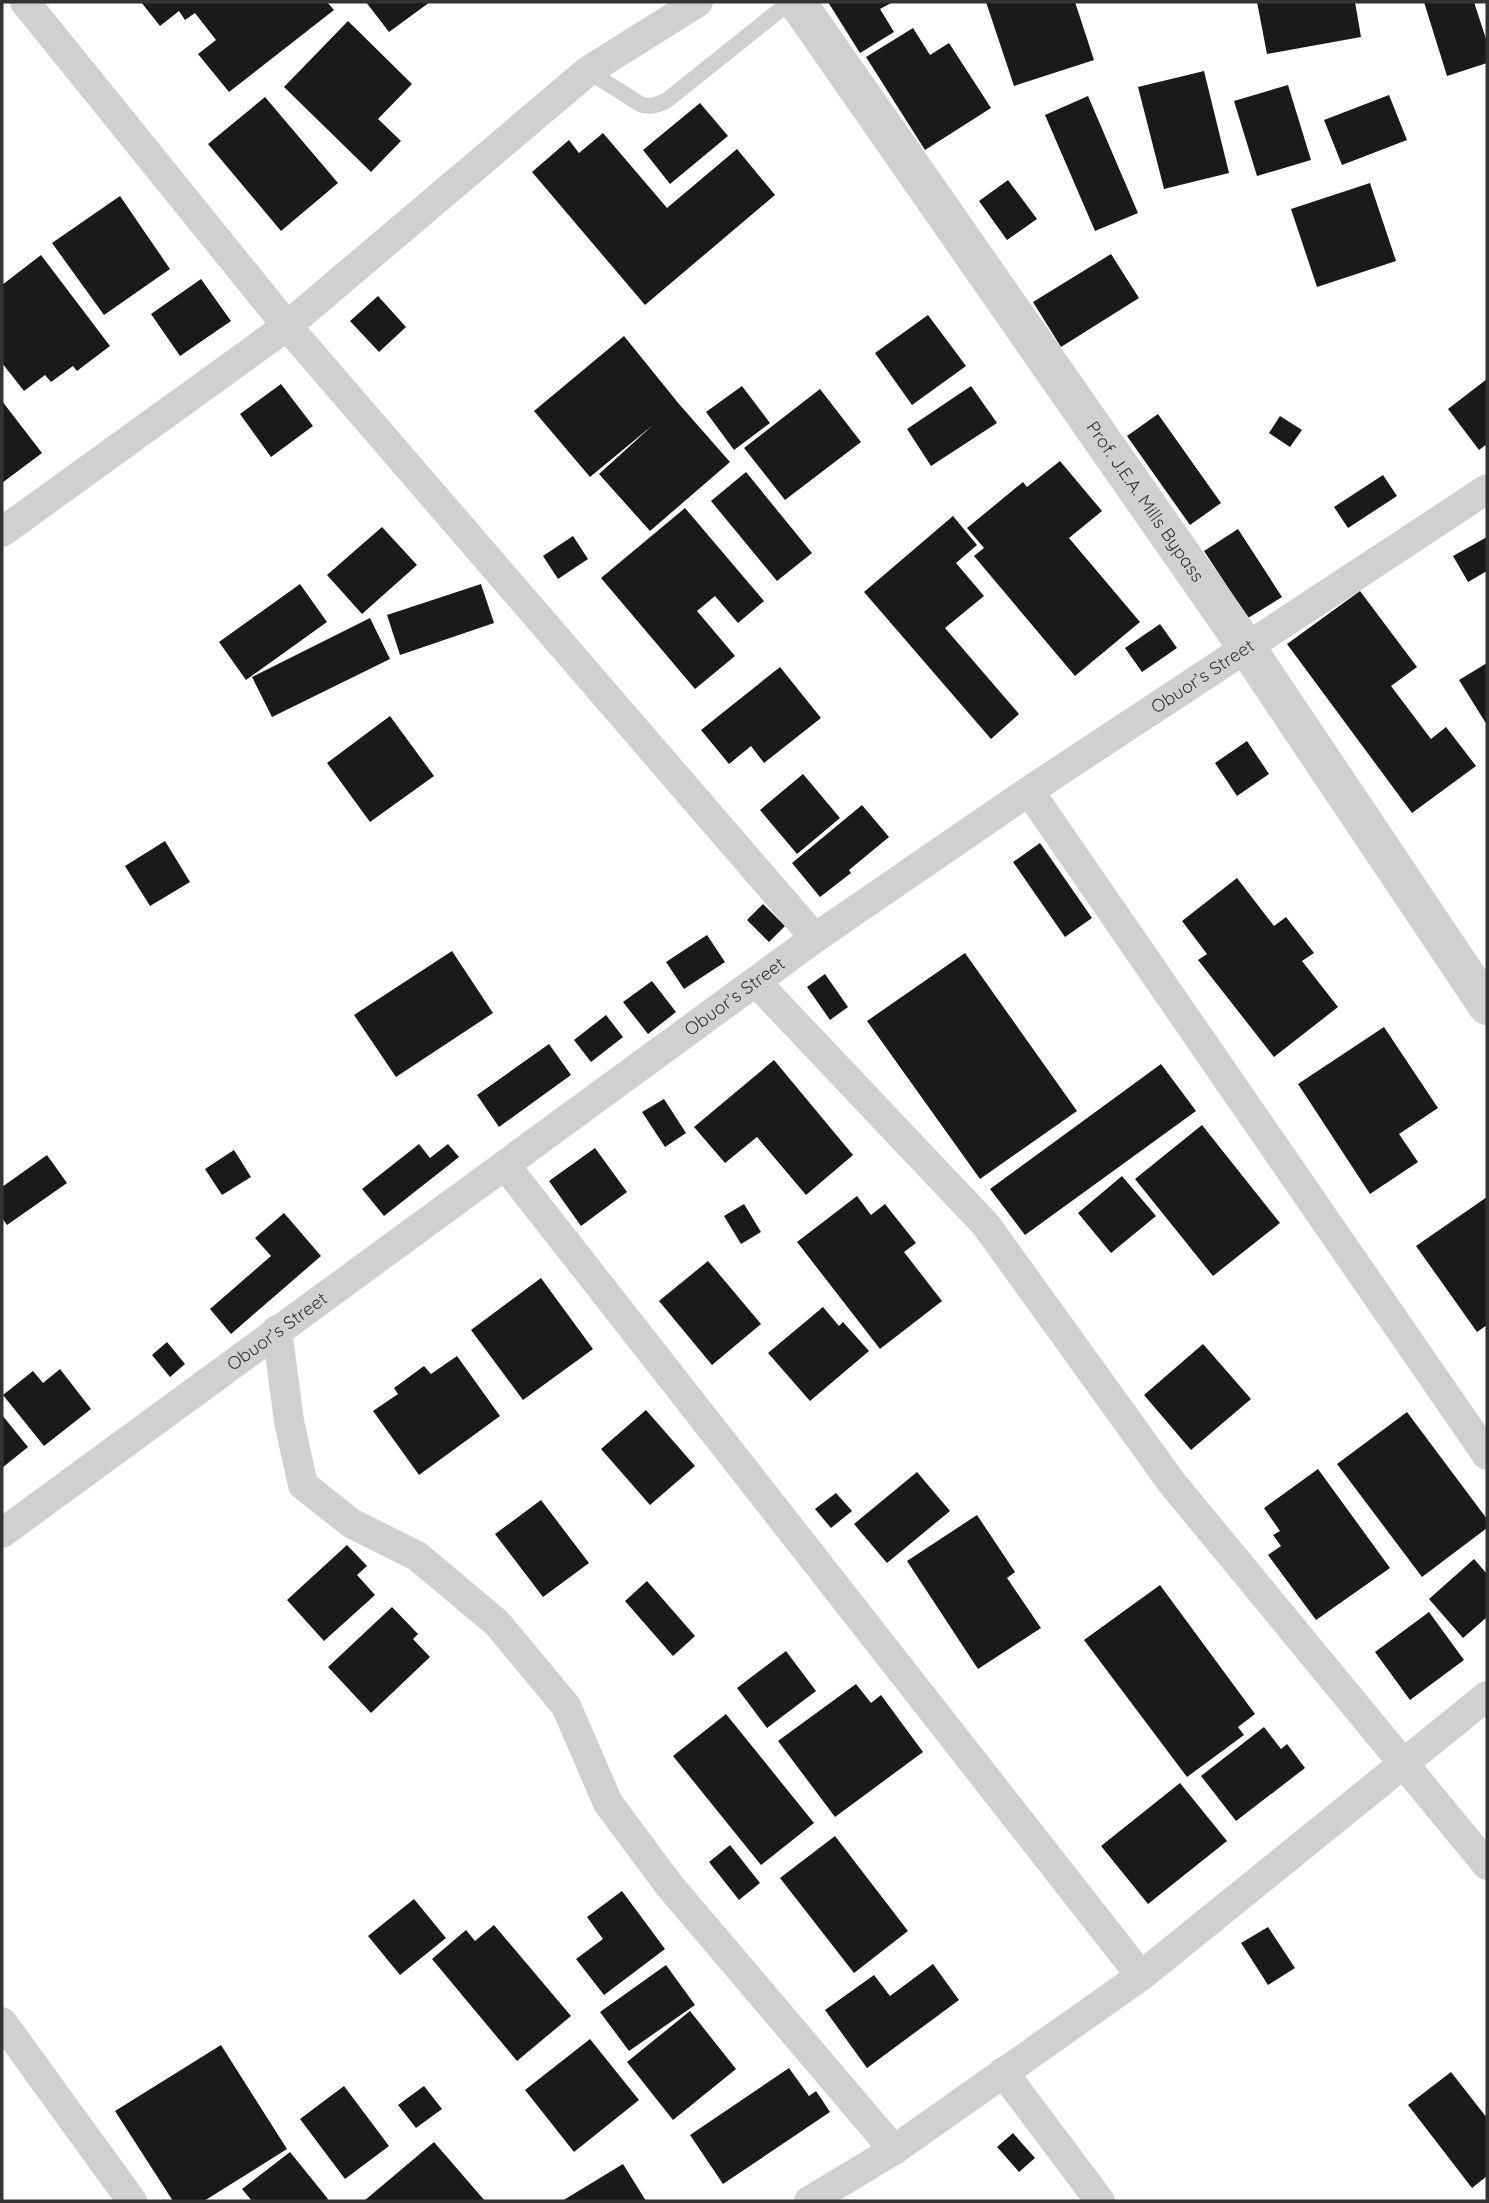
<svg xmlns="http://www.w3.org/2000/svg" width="1489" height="2203" font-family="Quicksand,sans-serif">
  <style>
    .building { fill: #1a1a1a }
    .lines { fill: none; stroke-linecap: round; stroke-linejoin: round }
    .service { stroke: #d0d0d0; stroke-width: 16 }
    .minor { stroke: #d0d0d0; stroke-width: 30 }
    .tertiary { stroke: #d0d0d0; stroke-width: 38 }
    .labels { text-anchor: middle; stroke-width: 7; stroke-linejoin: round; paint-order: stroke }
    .street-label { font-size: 18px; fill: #333; stroke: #fff }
  </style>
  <rect width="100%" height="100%" fill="#fff"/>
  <!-- building -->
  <path class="building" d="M141 2H327L334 10 229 92 198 54 216 40 195 13 185 20 179 11 160 26Z
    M366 2H430L389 32Z
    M828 2H893L880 9 894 32 860 53Z
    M986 2H1075L1094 60 1014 86Z
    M1257 2H1355L1361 37 1267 54Z
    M1424 2H1474L1487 42V63L1447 76Z
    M348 21 412 84 378 119 401 141 371 172 284 87Z
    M913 28 930 55 949 43 991 108 925 150 866 57Z
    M1204 71 1229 173 1164 189 1138 87Z
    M1288 85 1311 160 1257 176 1234 101Z
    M1389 95 1407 140 1342 165 1324 120Z
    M1088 96 1138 213 1095 231 1045 115Z
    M265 97 338 183 281 231 208 144Z
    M700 103 728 136 670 184 643 150Z
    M603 133 667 208 737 149 775 195 645 305 532 172 569 140 579 153Z
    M1008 180 1037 219 1007 240 979 201Z
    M1370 183 1396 261 1317 287 1291 209Z
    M120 196 170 269 104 315 52 243Z
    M1111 254 1139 298 1061 347 1033 302Z
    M41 255 110 346 77 371 73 366 51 382 45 375 24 391 2 363V285Z
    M201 279 231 321 180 356 151 314Z
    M378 296 406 327 379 352 350 321Z
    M928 315 966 366 912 405 875 353Z
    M624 336 679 404 730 462 650 531 599 474 653 425 590 477 534 411Z
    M1487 379V444L1479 450 1448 409Z
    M281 384 313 426 271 457 240 414Z
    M742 386 770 423 734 450 706 412Z
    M971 386 997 423 931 466 907 429Z
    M820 389 861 442 785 500 744 448Z
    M2 401 42 453 2 483Z
    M1158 414 1221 503 1190 525 1127 436Z
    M1280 416 1302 430 1290 447 1269 433Z
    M1060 461 1102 511 1069 538 1140 622 1075 676 974 556 984 548 967 528 1023 482 1027 487Z
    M746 472 812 553 777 581 711 501Z
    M1383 475 1397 496 1348 528 1334 507Z
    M685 508 764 601 738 623 715 596 697 611 735 656 695 689 601 578Z
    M953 516 977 545 956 563 984 596 945 628 1019 714 991 739 864 592Z
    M382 527 417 565 362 614 327 575Z
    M1238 529 1282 597 1248 618 1204 551Z
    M573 536 588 559 558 579 543 556Z
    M1487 537V571L1468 582 1453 556Z
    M300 584 327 622 246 680 219 642Z
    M481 584 494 623 400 655 387 615Z
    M1360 591 1417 667 1391 686 1431 739 1446 727 1476 766 1412 813 1287 644Z
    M370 618 390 659 272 717 252 677Z
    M1160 624 1177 648 1142 672 1125 648Z
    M1487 663V725L1459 680Z
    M780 667 821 718 764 763 751 746 729 764 701 730Z
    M390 716 434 776 370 822 327 763Z
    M1247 741 1269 774 1237 796 1215 763Z
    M803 774 840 818 797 854 760 810Z
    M862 805 889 837 849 870 851 873 820 897 792 863Z
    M165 841 190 882 150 906 125 866Z
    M1040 843 1092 918 1065 937 1013 862Z
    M1237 878 1274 926 1286 917 1314 953 1302 961 1338 1007 1274 1057 1198 960 1207 954 1182 921Z
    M763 904 785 926 769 942 747 920Z
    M707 935 725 962 684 989 666 962Z
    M452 951 493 1013 396 1077 354 1015Z
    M965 953 1077 1111 980 1179 867 1021Z
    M825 974 848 1007 830 1020 807 987Z
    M652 981 676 1012 648 1034 623 1002Z
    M606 1015 623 1037 591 1062 574 1040Z
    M1384 1027 1438 1108 1399 1134 1418 1162 1370 1194 1298 1084Z
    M549 1044 571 1075 499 1127 477 1095Z
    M774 1060 853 1155 806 1195 757 1137 725 1163 694 1127Z
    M1161 1064 1196 1111 1025 1235 990 1189Z
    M664 1099 686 1133 665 1147 642 1112Z
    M1202 1125 1280 1223 1213 1276 1135 1179Z
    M419 1144 430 1158 448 1144 459 1157 384 1216 362 1189Z
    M595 1148 627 1192 581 1226 549 1181Z
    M234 1150 251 1177 222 1195 205 1169Z
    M47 1155 67 1183 7 1225 2 1218V1187Z
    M1122 1176 1156 1216 1111 1253 1078 1213Z
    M857 1196 871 1215 885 1204 916 1243 904 1252 942 1301 880 1349 797 1242Z
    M1487 1197V1325L1477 1332 1416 1246Z
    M744 1204 761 1232 741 1244 724 1216Z
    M284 1213 321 1256 231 1334 210 1309 271 1256 255 1238Z
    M708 1261 761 1324 712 1365 659 1301Z
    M541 1278 593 1349 523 1400 471 1330Z
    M823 1307 839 1326 843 1322 869 1351 810 1401 768 1353Z
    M167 1342 185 1364 170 1377 152 1355Z
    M1203 1344 1251 1399 1191 1450 1144 1395Z
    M457 1356 500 1416 419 1475 373 1411 398 1394 394 1388 424 1366 431 1374Z
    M60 1369 91 1409 44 1446 3 1395 33 1371 43 1383Z
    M646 1410 695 1466 650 1505 601 1449Z
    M1407 1412 1487 1519V1528L1422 1577 1337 1464Z
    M2 1415 28 1447 2 1468Z
    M1318 1469 1390 1568 1316 1620 1268 1555 1281 1546 1273 1535 1280 1531 1264 1508Z
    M917 1472 950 1511 887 1563 854 1524Z
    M836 1493 852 1511 831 1528 815 1509Z
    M541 1500 589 1563 543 1597 495 1534Z
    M977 1515 1015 1572 1007 1578 1041 1628 978 1669 907 1561Z
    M347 1545 367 1566 357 1575 375 1595 324 1641 287 1600Z
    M1474 1559 1487 1574V1617L1463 1638 1429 1599Z
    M647 1581 695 1636 673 1656 625 1601Z
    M1160 1585 1255 1714 1238 1727 1244 1735 1187 1777 1084 1640Z
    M392 1607 418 1634 413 1639 430 1657 371 1713 328 1667Z
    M1429 1612 1464 1660 1410 1700 1375 1652Z
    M786 1651 816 1691 767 1728 737 1688Z
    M856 1684 871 1703 881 1695 923 1752 835 1817 778 1741Z
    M726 1714 814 1823 761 1865 673 1756Z
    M1264 1727 1281 1749 1287 1744 1305 1768 1236 1821 1201 1776Z
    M1180 1783 1227 1841 1148 1904 1101 1846Z
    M835 1836 908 1931 854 1973 780 1878Z
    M730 1845 760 1883 739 1900 709 1862Z
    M622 1891 665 1949 604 1995 576 1959 603 1939 587 1917Z
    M414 1899 446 1938 400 1975 368 1936Z
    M494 1925 571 2016 517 2061 432 1959 466 1930 475 1941Z
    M1268 1927 1295 1968 1268 1985 1241 1943Z
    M933 1964 959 2000 867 2068 825 2010 874 1975 890 1996Z
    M666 1965 695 2005 629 2051 600 2012Z
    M690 2011 736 2069 673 2120 627 2062Z
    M590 2039 639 2100 574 2152 525 2090Z
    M221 2045 287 2149 204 2201H173L115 2111Z
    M789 2068 809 2096 816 2091 830 2112 723 2184 690 2135Z
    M1451 2072 1487 2118V2176L1472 2188 1408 2105Z
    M344 2086 389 2146 345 2179 300 2119Z
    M424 2086 442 2109 416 2128 398 2105Z
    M1013 2133 1035 2158 1019 2172 997 2147Z
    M434 2142 485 2201H364Z
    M290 2152 328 2199 326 2201H252L242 2189Z
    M623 2164 646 2201H562Z"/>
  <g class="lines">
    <!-- service -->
    <path class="service" d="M588 71 640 104C650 108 656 105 666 101L790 2"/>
    <!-- minor -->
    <g class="minor">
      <path d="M698 2 588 71 287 326 815 938"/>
      <path d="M2 532 287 326 25 2"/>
      <path d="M1029 791 1487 1455"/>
      <path d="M756 982 986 1225 1172 1483 1487 1865"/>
      <path d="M505 1165 1141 1976"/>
      <path d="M277 1330 289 1421 303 1485 351 1523 417 1556 497 1623 566 1706 608 1803 669 1885 894 2150"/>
      <path id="s1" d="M2 1533 815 938 1029 791 1487 489"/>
      <path d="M2 2022 132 2201"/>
      <path d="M1003 2072 1100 2201"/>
      <path d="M809 2201 894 2150 1141 1976 1487 1696"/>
    </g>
    <!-- tertiary -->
    <path class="tertiary" id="s2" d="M797 2 1247 648 1487 1006"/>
  </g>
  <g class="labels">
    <!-- street labels -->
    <g class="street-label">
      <text dy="6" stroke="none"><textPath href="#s2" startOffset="609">Prof. J.E.A. Mills Bypass</textPath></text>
      <text dy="6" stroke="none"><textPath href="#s1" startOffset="1475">Obuor’s Street</textPath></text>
      <text dy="6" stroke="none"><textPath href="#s1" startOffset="908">Obuor’s Street</textPath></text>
      <text dy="6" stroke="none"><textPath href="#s1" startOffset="341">Obuor’s Street</textPath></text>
    </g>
  </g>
  <!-- border -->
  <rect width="1489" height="2203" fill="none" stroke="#333333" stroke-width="7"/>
</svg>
